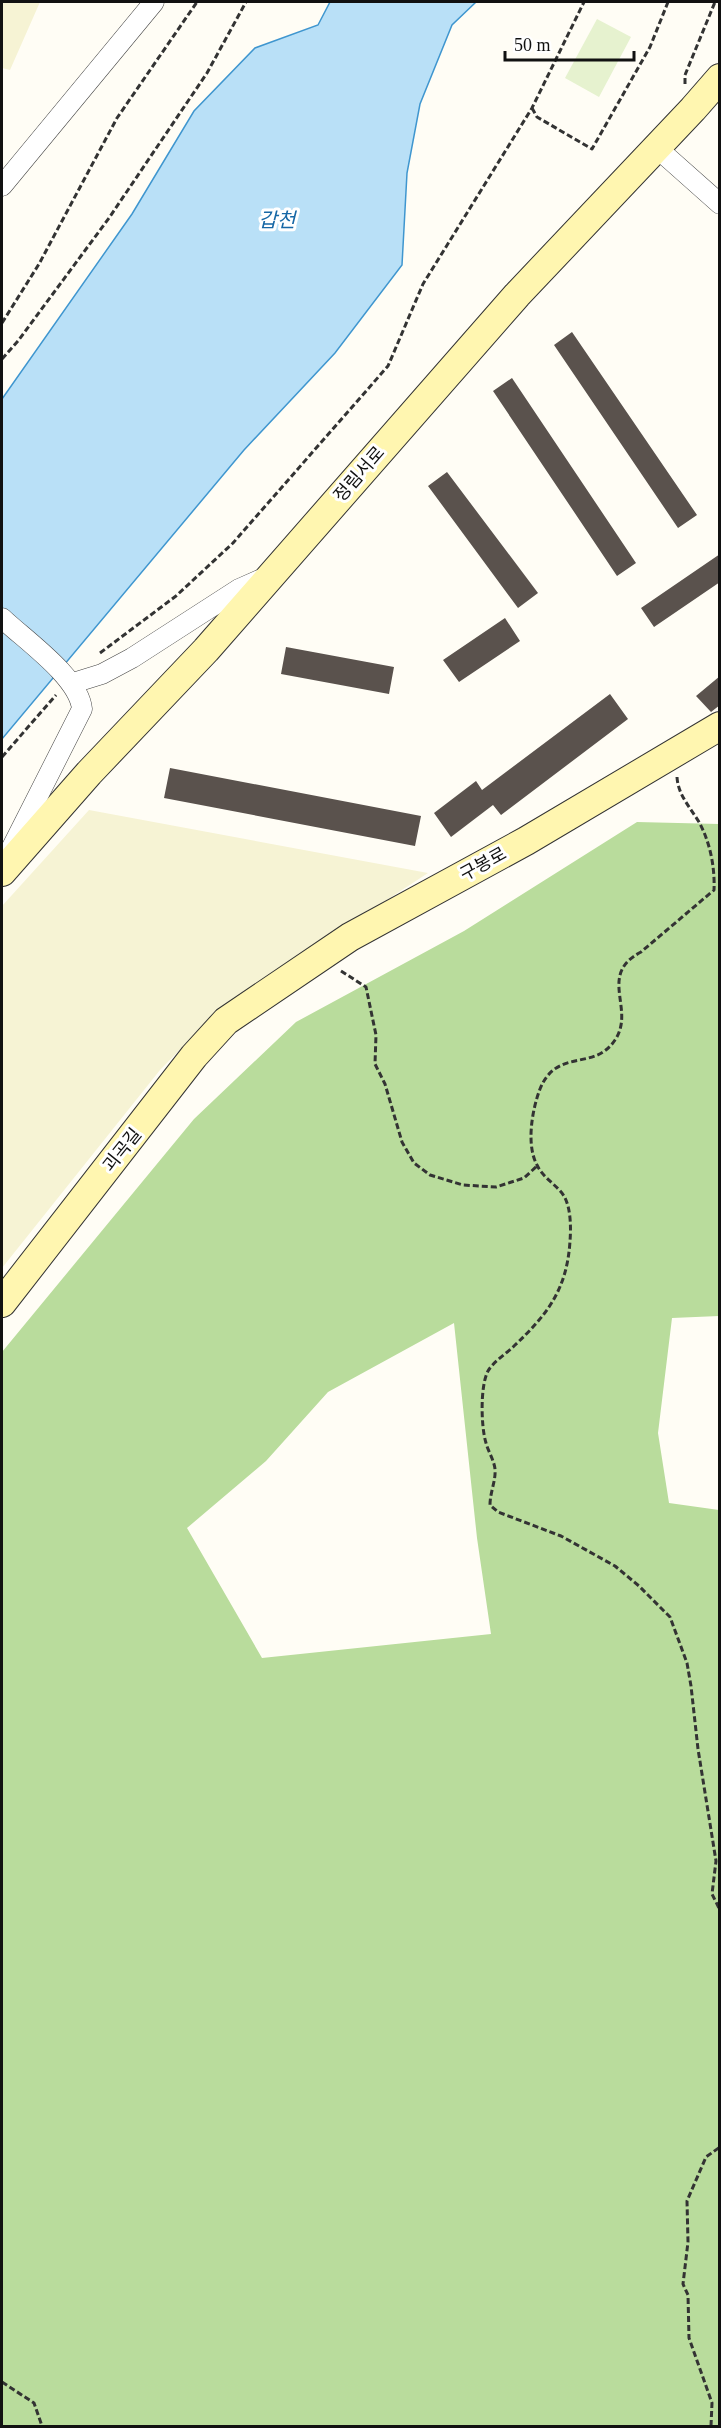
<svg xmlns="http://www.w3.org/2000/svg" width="721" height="2428" font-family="'Times New Roman','Noto Sans KR',serif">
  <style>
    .farmland { fill: #f6f3d4 }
    .forest { fill: #b9dc9c; fill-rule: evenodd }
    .pitch { fill: #e6f2cf }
    .water { fill: #b9e0f7; stroke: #3f96cf; stroke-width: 1.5 }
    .building { fill: #5a524d }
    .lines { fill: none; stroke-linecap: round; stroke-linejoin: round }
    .street-casing { stroke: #444; stroke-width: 21 }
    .secondary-casing { stroke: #333; stroke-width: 30 }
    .path { stroke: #333; stroke-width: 3; stroke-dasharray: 6 3; stroke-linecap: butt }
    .street { stroke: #fff; stroke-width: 20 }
    .secondary { stroke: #fff6b0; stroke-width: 28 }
    .labels { text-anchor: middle; stroke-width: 6; stroke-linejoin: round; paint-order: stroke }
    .street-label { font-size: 18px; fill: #111; stroke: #fff }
    .water-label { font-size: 20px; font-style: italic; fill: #1768a6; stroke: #fff }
  </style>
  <rect width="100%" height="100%" fill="#fffdf5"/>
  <!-- farmland -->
  <path class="farmland" d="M2 2H40L10 70 2 68Z
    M89 810 428 873 220 1009 160 1070 2 1268V906Z"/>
  <!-- forest -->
  <path class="forest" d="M637 822 719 824V1316L672 1318 658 1433 669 1503 719 1510V2426H2V1352L194 1119 296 1022 464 931ZM454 1323 477 1538 491 1634 262 1658 187 1528 266 1461 328 1392Z"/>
  <!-- pitch -->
  <path class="pitch" d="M597 19 631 37 599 97 565 78Z"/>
  <!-- water -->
  <path class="water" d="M330 2H476L452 25 420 104 407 173 402 265 335 353 244 450 2 739V399L132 214 194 111 255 48 318 25Z"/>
  <!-- building -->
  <path class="building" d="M572 332 697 515 678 528 554 345Z
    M512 378 636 563 617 576 493 391Z
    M447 472 538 593 518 608 428 486Z
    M720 554V582L654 627 641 608Z
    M505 618 520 641 459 682 443 660Z
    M286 647 394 667 389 694 281 674Z
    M720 676V705L711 712 696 696Z
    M610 694 628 719 501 815 493 805 451 837 434 813 476 781 482 790Z
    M170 768 421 816 415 846 164 798Z"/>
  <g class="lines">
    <defs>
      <path id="street" d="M657 148 720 204
        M2 186 154 2
        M2 618C25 640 79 677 82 709L9 853
        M73 683 102 674 132 658 239 589 264 578"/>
      <path id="secondary" d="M2 872 89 773 206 650 517 295 693 109 720 78
        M2 1303 194 1056 226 1021 350 937 526 841 720 726"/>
    </defs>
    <!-- street casing -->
    <use href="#street" class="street-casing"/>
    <!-- secondary casing -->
    <use href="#secondary" class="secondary-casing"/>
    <!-- path -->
    <path class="path" d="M685 84V75L715 2
      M532 108 537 117 592 149 650 47 668 2
      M2 323 39 264 117 118 197 2
      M2 359 18 341 109 218 207 73 246 2
      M100 653 176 596 233 543 388 366 423 284 532 108 584 2
      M2 757 56 695
      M677 777C678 795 690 807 699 822 710 842 715 867 714 890L641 952C597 975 636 1009 615 1040 594 1072 557 1047 540 1089 532 1110 526 1145 537 1165 543 1178 557 1185 564 1196 571 1208 571 1228 570 1241 567 1289 548 1314 514 1346 506 1354 494 1361 488 1371 480 1386 481 1427 486 1443 488 1451 494 1460 495 1469 496 1481 490 1492 490 1505L498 1512 561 1536 615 1566 639 1586 670 1617 687 1663 691 1686 698 1749 716 1861 712 1894 720 1910
      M341 971 366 987 376 1035 375 1064 385 1084 402 1142 414 1163 430 1175 463 1185 496 1187 524 1178 537 1166
      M720 2056V2057
      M720 2099V2123
      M2 2382 34 2403 42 2426
      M711 2426 712 2403 689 2338 688 2295 683 2284 688 2242 687 2201 706 2157 720 2147"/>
    <!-- street -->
    <use href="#street" class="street"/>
    <!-- secondary -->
    <use href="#secondary" class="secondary"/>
  </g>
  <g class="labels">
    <!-- street labels -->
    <g class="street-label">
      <text transform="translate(359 474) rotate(-49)" y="6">정림서로</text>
      <text transform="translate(483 864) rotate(-29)" y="6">구봉로</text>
      <text transform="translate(122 1150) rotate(-51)" y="6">괴곡길</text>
    </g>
    <!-- water labels -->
    <g class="water-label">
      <text x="277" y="227">갑천</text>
    </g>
  </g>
  <!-- border -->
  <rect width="721" height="2428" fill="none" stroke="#111111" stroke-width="6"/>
  <!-- scale -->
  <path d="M505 51v9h129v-9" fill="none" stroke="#111111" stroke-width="3"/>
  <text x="514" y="51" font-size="18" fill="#111111" stroke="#ffffff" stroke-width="4.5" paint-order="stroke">50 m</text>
</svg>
